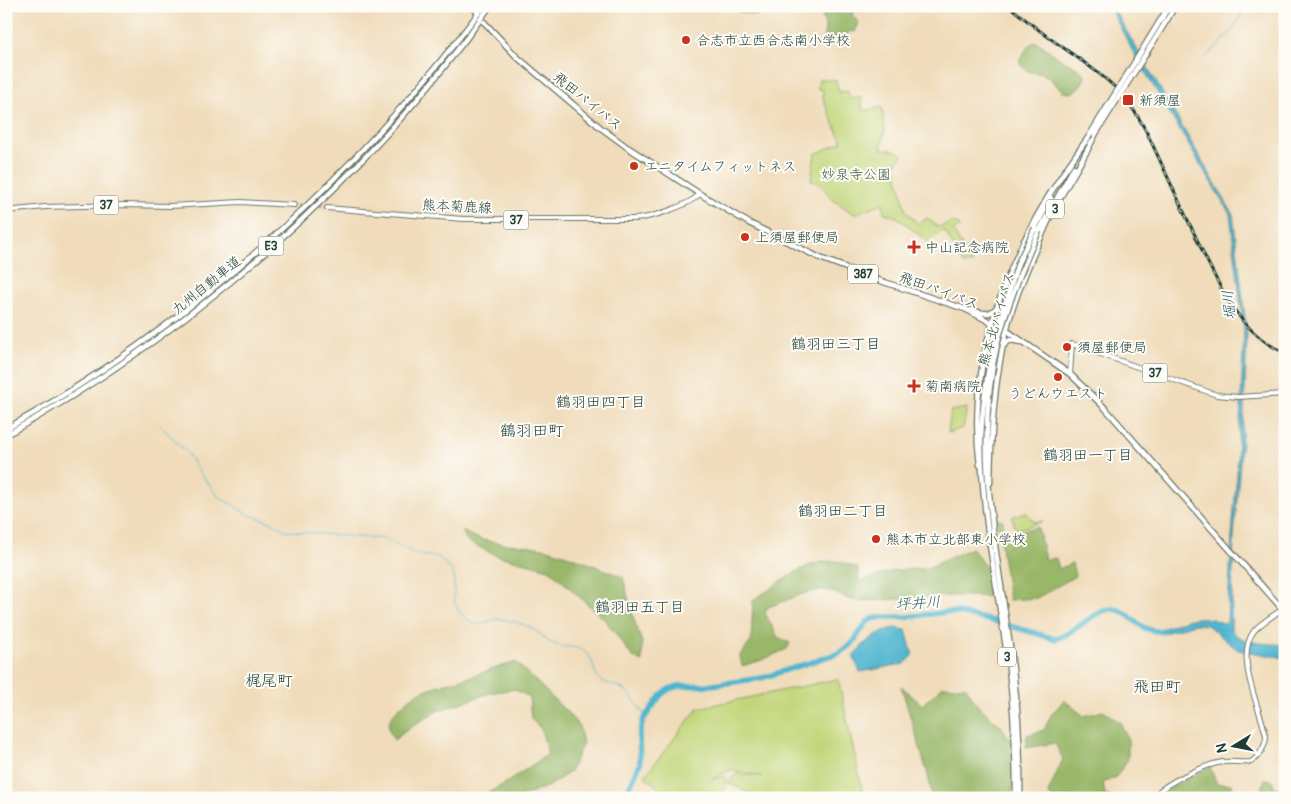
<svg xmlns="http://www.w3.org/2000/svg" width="1291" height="804" font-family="Pangolin,'Klee One',sans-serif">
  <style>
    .green { fill: #c2d679; stroke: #708a56 }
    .forest { fill: #99b769; stroke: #5c7a4e }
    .water { fill: #50b5cf; stroke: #387982 }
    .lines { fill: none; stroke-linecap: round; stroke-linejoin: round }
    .stream { stroke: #50b5cf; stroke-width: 1 }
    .river { stroke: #50b5cf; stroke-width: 5.5 }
    .primary-tunnel { stroke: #c6bc9f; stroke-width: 4; stroke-dasharray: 4 2; stroke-linecap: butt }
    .secondary-casing { stroke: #687563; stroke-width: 6 }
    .primary-casing { stroke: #687563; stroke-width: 6 }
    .trunk-casing { stroke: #687563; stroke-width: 7 }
    .motorway-casing { stroke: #687563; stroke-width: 7 }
    .secondary { stroke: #fff; stroke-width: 4 }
    .primary { stroke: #fff; stroke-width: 4 }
    .trunk { stroke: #fff; stroke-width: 4.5 }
    .motorway { stroke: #fff; stroke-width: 4.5 }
    .rail-casing { stroke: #1f3d34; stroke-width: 3 }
    .rail { stroke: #fdfcf7; stroke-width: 1; stroke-dasharray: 4; stroke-linecap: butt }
    .trunk-bridge-casing { stroke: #687563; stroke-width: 7; stroke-linecap: butt }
    .trunk-bridge { stroke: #fff; stroke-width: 4.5 }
    .poi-dot { fill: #c8321e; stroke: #fdfcf7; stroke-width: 2 }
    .labels { text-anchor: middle; stroke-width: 4; stroke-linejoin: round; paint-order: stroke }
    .shield { fill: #fdfcf7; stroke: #62766e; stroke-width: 1 }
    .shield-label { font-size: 12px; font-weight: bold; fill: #1f3d34 }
    .poi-label { font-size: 14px; fill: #1f3d34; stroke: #fdfcf7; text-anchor: start }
    .street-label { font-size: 14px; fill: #1f3d34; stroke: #fdfcf7 }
    .park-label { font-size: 14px; fill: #405c42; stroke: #fdfcf7 }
    .water-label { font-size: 15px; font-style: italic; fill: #2e6162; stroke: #fdfcf7 }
    .neighbourhood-label { font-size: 15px; fill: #1f3d34; stroke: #fdfcf7 }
    .quarter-label { font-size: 16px; fill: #1f3d34; stroke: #fdfcf7 }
  </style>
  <rect width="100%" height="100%" fill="#fdfcf7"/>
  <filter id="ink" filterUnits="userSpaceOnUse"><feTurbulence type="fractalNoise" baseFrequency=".02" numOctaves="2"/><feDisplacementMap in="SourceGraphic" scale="10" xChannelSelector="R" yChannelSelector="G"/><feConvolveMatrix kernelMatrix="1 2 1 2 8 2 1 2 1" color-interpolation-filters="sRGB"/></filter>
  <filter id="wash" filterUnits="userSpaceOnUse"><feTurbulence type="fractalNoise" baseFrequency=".0096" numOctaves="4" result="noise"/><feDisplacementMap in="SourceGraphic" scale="20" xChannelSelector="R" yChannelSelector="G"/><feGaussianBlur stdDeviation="1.12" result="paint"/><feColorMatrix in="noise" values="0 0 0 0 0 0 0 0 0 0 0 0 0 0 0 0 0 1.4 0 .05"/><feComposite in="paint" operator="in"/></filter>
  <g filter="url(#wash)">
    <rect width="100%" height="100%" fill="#f0dcba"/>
    <!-- green -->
    <path class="green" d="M819 79 836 80 839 92 848 91 850 99 861 97 863 111 882 107 885 130 881 149 892 150 903 154 895 165 906 211 918 224 927 218 938 227 954 222 960 226 953 231 973 264H963L944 230 928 242 897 217 884 213 883 203 854 214 833 200 821 185 811 180 815 154 842 142 823 99V90L818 89Z
      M967 408 963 428 948 433 951 411Z
      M1026 512 1034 522 1043 521 1016 530 1012 517Z
      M838 679 864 798H758L727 782 737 774 761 776 730 770 711 780 726 776 723 798H669L645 776 698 708Z"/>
    <!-- forest -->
    <path class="forest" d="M724 6H868L862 11 852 10 853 16 859 22 855 32 849 31 845 38 823 39C827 25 825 15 813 7L755 15 743 13Z
      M1036 42C1045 45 1050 53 1059 58 1068 65 1078 66 1086 76L1080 86 1072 93 1063 92C1059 88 1054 82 1049 78 1038 69 1026 77 1019 61L1029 45Z
      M997 520H1003L1004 530 1010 535 1016 532 1038 527 1045 560 1056 558 1059 569 1072 563 1075 576 1037 598 1009 600Z
      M462 530C485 548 524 542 551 550 575 557 599 568 623 577L633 617 642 642V662L633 657 605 620 549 569 495 555 467 541Z
      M972 548 989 573 993 597C946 593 905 600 859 601 846 601 835 590 823 590 806 590 785 602 768 607L765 613 778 638 790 643 787 649 762 660 742 666 740 655 751 642 753 600C780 584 802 561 835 561 842 561 851 566 858 568L859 582 893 571 927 568Z
      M516 662 564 709 579 726 583 743 570 772 549 786 518 798H480L512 779 548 754 541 729 531 719 529 697 514 689 490 693 437 711 415 724 394 740C386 727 387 720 398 709 418 686 448 684 475 675 489 671 502 665 516 662Z
      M901 686 922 705 943 686 966 687 978 706 1001 726 1016 747 1012 798H932L928 775Z
      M1064 700 1084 716 1103 711 1120 722 1128 740V759L1116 777 1103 783 1105 794 1112 798H1052L1048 793 1063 759 1055 743 1026 748 1027 735 1044 730 1051 715Z
      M1210 767 1217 784H1232V795L1235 798H1158L1160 794Z
      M1265 779 1271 780 1276 789 1281 786 1285 787V798H1263V795L1266 793 1262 787Z"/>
    <!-- water -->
    <path class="water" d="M1109 6H1112L1233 214 1247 335 1244 411 1234 538 1231 629C1239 645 1269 643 1285 645V658L1238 650 1207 625 1195 624 1161 634 1159 630C1185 621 1197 611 1225 624L1227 622C1230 572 1232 522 1237 472 1238 455 1237 438 1240 422L1244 331 1230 214 1132 50Z
      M894 628 906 630 913 656 904 664 860 672 853 656C865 642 876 632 894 628Z"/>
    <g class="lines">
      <!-- stream -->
      <path class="stream" d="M1206 57C1221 43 1239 28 1244 6
        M160 425 188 454 199 472 219 497 249 515 271 522 287 531 384 539 419 555 439 557 453 572C458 595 445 600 468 620 479 629 490 618 501 619 509 620 520 623 527 626 538 630 545 641 556 645 566 648 576 645 585 652 594 657 592 671 599 679 605 685 616 684 623 689 633 695 637 707 645 715"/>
      <!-- river -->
      <path class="river" d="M621 798 629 788 640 764 639 736 643 720 661 695 669 689 679 686 712 685 762 678 839 653 852 644 867 622 872 619 882 617H905L947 612 958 613 993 621 1055 639C1072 636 1096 608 1113 609 1132 610 1139 636 1165 630"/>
    </g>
  </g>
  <g filter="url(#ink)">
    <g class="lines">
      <!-- primary-tunnel -->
      <path class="primary-tunnel" d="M294 205 327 208"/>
      <defs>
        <path id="secondary" d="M1153 798C1162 784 1206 764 1223 762 1232 761 1241 763 1251 762 1259 757 1266 746 1266 736 1260 707 1234 657 1254 631 1259 624 1275 615 1282 609"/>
        <path id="primary" d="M327 208 463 219H634C651 218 688 206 700 194
          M6 211 45 207 123 205 170 206 240 202 294 205
          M1070 374 1072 344 1217 395 1238 397 1285 394
          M1285 539 1280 550 1285 579"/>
        <path id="trunk" d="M473 6 477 12
          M1163 16 1169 6
          M1167 20 1175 6
          M484 22 517 57 601 128 627 147 700 194 749 223 820 258 881 281 965 309 1006 330 1070 374 1105 408 1285 612
          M1035 228 1051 198
          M1039 231 1074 167
          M971 310C980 312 989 317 996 308
          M994 338C988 371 982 405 981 439 981 516 999 593 1009 669 1014 712 1016 754 1016 798
          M998 340C971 454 999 556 1013 669 1018 711 1021 755 1020 798
          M1004 345 1010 340 1021 342
          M980 465C966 364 1007 258 1062 175 1071 162 1079 150 1088 138
          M990 483C991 432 994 381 1006 332 1015 293 1036 247 1053 211 1066 185 1083 161 1095 135"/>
        <path id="motorway" d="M6 429C194 324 355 177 484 6
          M6 435C191 332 368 179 490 6"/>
      </defs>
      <!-- secondary casing -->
      <use href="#secondary" class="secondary-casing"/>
      <!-- primary casing -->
      <use href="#primary" class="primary-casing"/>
      <!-- trunk casing -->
      <use href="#trunk" class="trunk-casing"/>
      <!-- motorway casing -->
      <use href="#motorway" class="motorway-casing"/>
      <!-- secondary -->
      <use href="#secondary" class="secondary"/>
      <!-- primary -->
      <use href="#primary" class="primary"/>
      <!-- trunk -->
      <use href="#trunk" class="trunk"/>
      <!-- motorway -->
      <use href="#motorway" class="motorway"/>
      <defs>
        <path id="rail" d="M1009 6C1026 20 1043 34 1061 46 1100 74 1123 86 1146 131 1162 164 1177 198 1193 231 1215 277 1235 331 1285 353"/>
      </defs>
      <!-- rail casing -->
      <use href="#rail" class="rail-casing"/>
      <!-- rail -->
      <use href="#rail" class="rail"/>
      <defs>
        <path id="trunk-bridge" d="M1095 135 1167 20
          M1088 138 1163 16
          M994 338 1018 263 1035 228
          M998 340C1009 302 1022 267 1039 231"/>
      </defs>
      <!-- trunk-bridge casing -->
      <use href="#trunk-bridge" class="trunk-bridge-casing"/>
      <!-- trunk-bridge -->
      <use href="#trunk-bridge" class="trunk-bridge"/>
    </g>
  </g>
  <!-- markers -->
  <g class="poi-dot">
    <circle cx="686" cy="40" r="5"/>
    <rect x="1122" y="94" width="12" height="12" rx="2.5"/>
    <circle cx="634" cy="166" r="5"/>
    <circle cx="745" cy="237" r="5"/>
    <path d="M911.5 239.5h5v5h5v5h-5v5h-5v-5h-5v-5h5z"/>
    <circle cx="1067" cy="347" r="5"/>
    <circle cx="1058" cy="377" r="5"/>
    <path d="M911.5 378.5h5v5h5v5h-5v5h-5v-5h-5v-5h5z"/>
    <circle cx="876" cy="539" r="5"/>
  </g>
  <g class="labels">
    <!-- shield labels -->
    <g class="shield">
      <rect x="93.5" y="195.5" width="25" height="19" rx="4"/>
      <rect x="1046" y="199.5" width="18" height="19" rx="4"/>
      <rect x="503.5" y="210.5" width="25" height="19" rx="4"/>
      <rect x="258.5" y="236.5" width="25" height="19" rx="4"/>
      <rect x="848" y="264.5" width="30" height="19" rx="4"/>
      <rect x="1142.5" y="363.5" width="25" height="19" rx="4"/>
      <rect x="998" y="647.5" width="18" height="19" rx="4"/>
    </g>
    <g class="shield-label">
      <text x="106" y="209">37</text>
      <text x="1055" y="213">3</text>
      <text x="516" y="224">37</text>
      <text x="271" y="250">E3</text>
      <text x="863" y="278">387</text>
      <text x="1155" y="377">37</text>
      <text x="1007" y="661">3</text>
    </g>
    <!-- poi labels -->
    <g class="poi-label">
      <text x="696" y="45">合志市立西合志南小学校</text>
      <text x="1139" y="105">新須屋</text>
      <text x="644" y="171">エニタイムフィットネス</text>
      <text x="755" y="242">上須屋郵便局</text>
      <text x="925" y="252">中山記念病院</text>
      <text x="1077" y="352">須屋郵便局</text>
      <text x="925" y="391">菊南病院</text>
      <text x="1058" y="398" text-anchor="middle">うどんウエスト</text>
      <text x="886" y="544">熊本市立北部東小学校</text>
    </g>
    <!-- street labels -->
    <g class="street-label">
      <text transform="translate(588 101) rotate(39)" y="5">飛田バイパス</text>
      <text transform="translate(457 206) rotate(3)" y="5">熊本菊鹿線</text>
      <text transform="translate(206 285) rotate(-39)" y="5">九州自動車道</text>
      <text transform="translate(939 290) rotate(20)" y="5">飛田バイパス</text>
      <text transform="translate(996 319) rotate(-74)" y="5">熊本北バイパス</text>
    </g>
    <!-- park labels -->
    <g class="park-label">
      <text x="856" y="179">妙泉寺公園</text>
    </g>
    <!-- water labels -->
    <g class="water-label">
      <text transform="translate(1229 305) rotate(-96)" y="5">堀川</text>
      <text transform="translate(918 603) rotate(-4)" y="5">坪井川</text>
    </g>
    <!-- neighbourhood labels -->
    <g class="neighbourhood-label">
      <text x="836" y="349">鶴羽田三丁目</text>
      <text x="601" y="407">鶴羽田四丁目</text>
      <text x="1088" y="460">鶴羽田一丁目</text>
      <text x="843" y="516">鶴羽田二丁目</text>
      <text x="640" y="612">鶴羽田五丁目</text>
    </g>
    <!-- quarter labels -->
    <g class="quarter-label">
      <text x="532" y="436">鶴羽田町</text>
      <text x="269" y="686">梶尾町</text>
      <text x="1157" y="692">飛田町</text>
    </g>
  </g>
  <!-- margin -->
  <rect width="1291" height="804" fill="none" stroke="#fdfcf7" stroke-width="25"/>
  <!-- north arrow -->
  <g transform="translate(1234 746) rotate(260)" stroke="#fdfcf7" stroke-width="4" paint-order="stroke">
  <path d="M0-4L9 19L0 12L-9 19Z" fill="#1f3d34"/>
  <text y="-8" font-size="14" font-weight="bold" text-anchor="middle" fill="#1f3d34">N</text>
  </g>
</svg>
